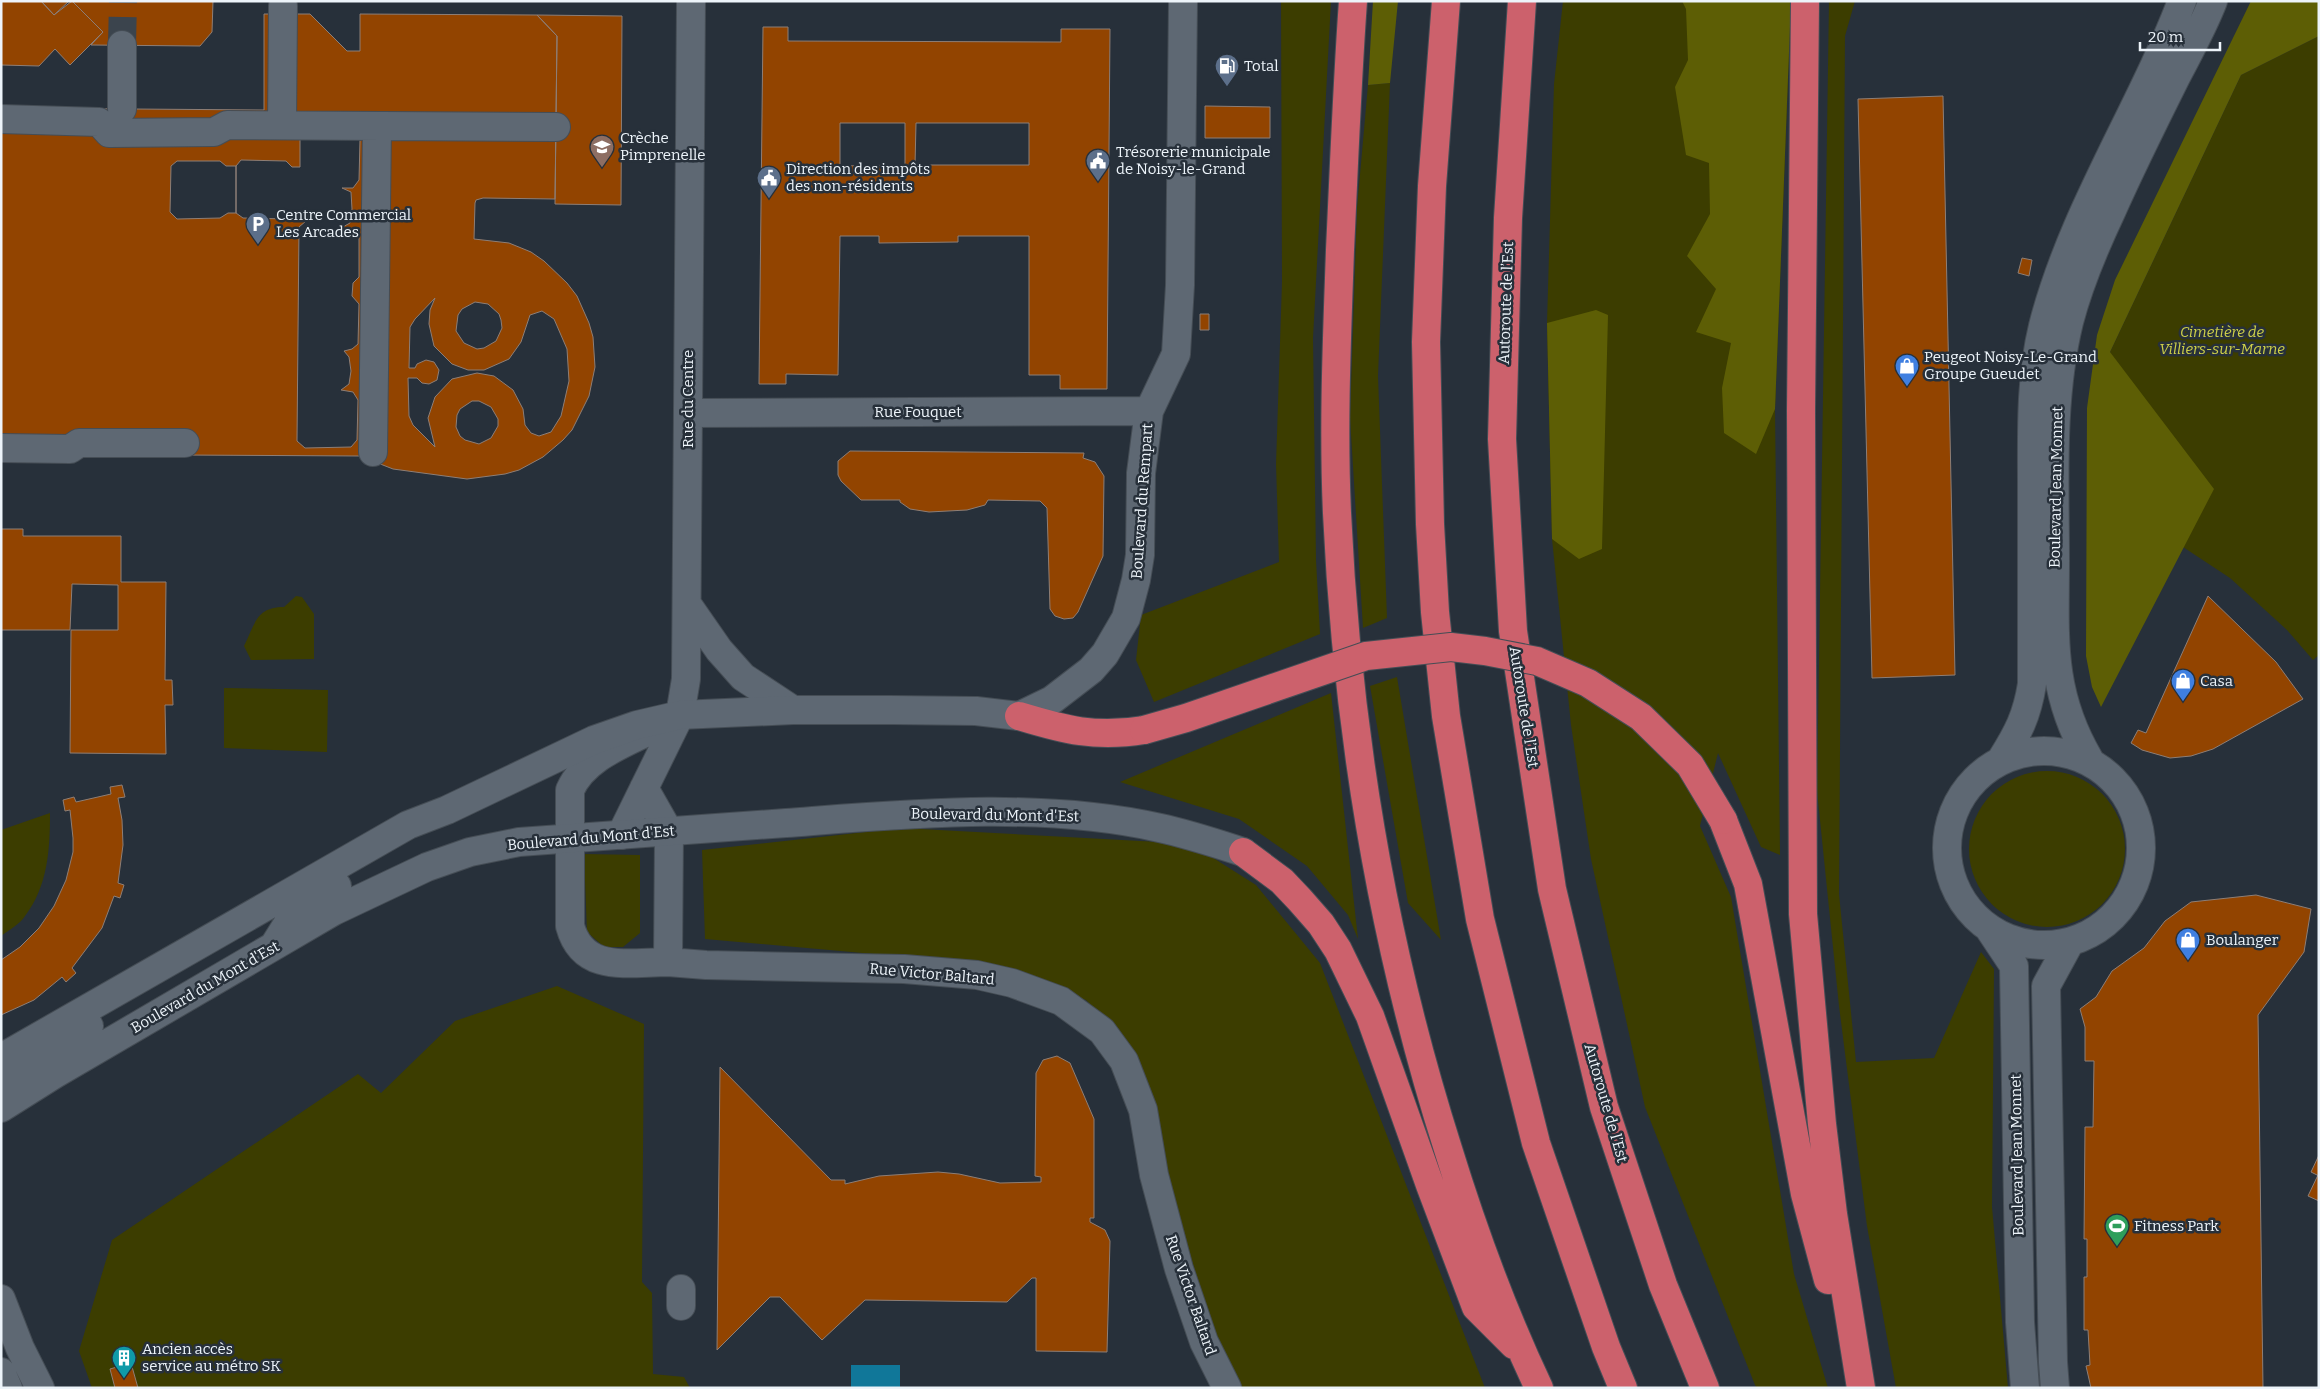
<svg xmlns="http://www.w3.org/2000/svg" width="2320" height="1389" font-family="Bitter,serif">
  <style>
    .green { fill: #3c3d00 }
    .forest { fill: #5d5e05 }
    .water { fill: #107799 }
    .building { fill: #924400; stroke: #8d7e76; fill-rule: evenodd }
    .lines { fill: none; stroke-linecap: round; stroke-linejoin: round }
    .street-tunnel { stroke: #3b444d; stroke-width: 28; stroke-dasharray: 28 14; stroke-linecap: butt }
    .street-casing { stroke: #454d55; stroke-width: 30 }
    .secondary-casing { stroke: #454d55; stroke-width: 30 }
    .highway-casing { stroke: #454d55; stroke-width: 30 }
    .street { stroke: #5e6873; stroke-width: 28 }
    .secondary { stroke: #5e6873; stroke-width: 28 }
    .highway { stroke: #cc616c; stroke-width: 28 }
    .highway-bridge-casing { stroke: #454d55; stroke-width: 30; stroke-linecap: butt }
    .highway-bridge { stroke: #cc616c; stroke-width: 28 }
    .labels { text-anchor: middle; stroke-width: 5; stroke-linejoin: round; paint-order: stroke }
    .poi-label { font-size: 15px; fill: #edf4fa; stroke: #27303a; text-anchor: start }
    .street-label { font-size: 15px; fill: #edf4fa; stroke: #27303a }
    .park-label { font-size: 15px; font-style: italic; fill: #ced049; stroke: #27303a }
  </style>
  <rect width="100%" height="100%" fill="#27303a"/>
  <!-- green -->
  <path class="green" d="M1281 1H1331L1313 338 1316 560 1320 634 1154 702 1136 660 1141 615 1279 562 1276 464 1282 282Z
    M1563 1H1791L1775 409 1780 855 1761 847 1718 753 1700 826 1731 897 1794 1274 1828 1388H1757L1755 1385 1645 1107 1591 859 1571 725 1552 539 1547 323 1554 84Z
    M1829 1H1855L1845 36 1839 894 1856 1062 1934 1058 1981 952 1994 969 1992 1207 2008 1388H1896L1867 1226 1839 1006 1817 791Z
    M2319 36V655L2313 660 2287 630 2230 578 2183 547 2110 352 2241 75Z
    M1390 83 1378 376 1387 618 1363 628 1350 418 1357 208 1368 85Z
    M296 596 302 597 314 614V659L251 660 244 646C255 624 256 607 284 607Z
    M1397 677 1441 940 1408 903 1370 686Z
    M224 688 328 690 327 752 224 748Z
    M1331 693 1358 939 1348 915 1307 866 1239 819 1120 782Z
    M1969 849a78 78 0 1 1 156 0a78 78 0 1 1-156 0Z
    M50 813C50 849 48 886 25 916 20 924 9 930 1 936V830Z
    M902 828 1159 842 1207 854 1256 885 1320 963 1485 1388H1241L1219 1346 1171 1195 1128 1043 1086 1000 986 964 705 939 702 850Z
    M584 854 640 855V933L623 947H604L587 932Z
    M557 986 644 1024 642 1282 652 1293 653 1374 684 1377 690 1388H92L79 1351 112 1240 358 1074 381 1093 455 1021Z"/>
  <!-- forest -->
  <path class="forest" d="M1373 1H1398L1390 83 1368 85Z
    M1682 1H1791L1775 409 1756 454 1724 433 1722 388 1731 343 1696 332 1716 289 1687 256 1710 214 1709 163 1686 155 1675 87 1688 60 1686 9Z
    M2251 1H2319V36L2241 75 2110 352 2214 489 2101 707 2092 687 2086 656 2087 408 2097 335 2115 280Z
    M1596 310 1608 315 1602 549 1579 559 1552 539 1547 323Z"/>
  <!-- water -->
  <path class="water" d="M851 1365H900V1388H851Z"/>
  <!-- building -->
  <path class="building" d="M1 1H41L54 15 72 1 103 32 70 65 55 49 39 66 1 65Z
    M41 1H69L54 15Z
    M72 1H213L212 32 200 46 91 45 103 32Z
    M264 14H310L347 51H360V14L537 15 557 36 555 199 483 198 476 200 475 203 474 239 509 243 531 252 544 261 567 283 577 296 589 323 593 337 595 367 589 396 572 430 563 440 543 457 519 470 505 474 467 479 393 469 360 456 1 454V108L264 110ZM435 298 430 310 429 324 434 346 452 364 468 370H484L509 359 521 342 530 315 542 311 554 319 567 349 569 381 561 416 551 432 539 436 531 433 525 425 523 409 513 390 494 376 477 373 452 379 435 397 428 418 435 447 413 425 409 416 408 378H417L422 383 429 384 437 380 439 370 434 362 426 360 417 364 415 368H409L410 327 415 319ZM475 302 488 304 499 314 501 320 502 328 496 341 484 348 477 349 464 343 456 331 458 315 462 309ZM472 401H479L491 407 498 419V426L491 438 479 444 465 440 460 436 456 427 457 415 460 409Z
    M537 15 622 16 621 205 555 204 557 36Z
    M763 27H788V41L1061 42V29H1110L1107 389H1060V375H1029V236H958V242L879 243V236H840L838 375 786 374V384H759ZM840 123H905V165L840 166ZM916 123H1029V165H915Z
    M1943 96 1955 675 1872 678 1858 99Z
    M1205 106 1270 107V138H1205Z
    M309 132 353 133 360 140 359 180 353 188H342L351 192 352 209 350 223 341 228 353 230 359 236V277L353 283 352 296 359 304 358 344 352 349 344 351 349 357 351 371 349 384 341 390 353 392 358 400 357 440 351 447 305 448 297 441 299 227 306 221V213H293L288 219 243 218 236 213V166L241 160 286 161 292 167H300V140Z
    M177 161H220L226 166H236V213H228L220 218 177 219 170 212 171 166Z
    M2022 258 2032 260 2029 276 2018 273Z
    M1200 314H1209V330H1200Z
    M850 451 1084 453 1083 458 1095 462 1104 476 1103 556 1078 612 1073 618 1064 619 1055 616 1050 609 1047 508 1040 501 988 500 985 505 967 510 929 512 910 509 900 502V500H861L841 481 838 475V461Z
    M1 529H23V536H121V582H166L165 680H172L173 705H165L166 754 70 753 71 630H118V585L72 584 70 630H1Z
    M2208 596 2276 662 2303 699 2213 749 2191 756 2170 758 2142 750 2131 743 2138 730 2146 733Z
    M122 785 125 797 118 798 122 820 123 845 118 883 124 885 120 898 114 896 102 928 72 968 76 973 66 982 62 977 34 1000 1 1015V960L20 947 39 928 54 906 66 880 73 852V838L70 810 65 811 63 800 74 797 76 802 111 794 110 787Z
    M2256 895 2311 909 2304 952 2258 1015 2263 1388H2091L2086 1366 2090 1365 2088 1330H2084V1277H2087V1239H2084L2085 1127H2093L2094 1061H2085V1027L2080 1009 2096 997 2112 971 2144 948 2165 921 2191 902Z
    M1057 1056 1070 1063 1094 1119V1218H1090V1222L1105 1230 1110 1241 1107 1352 1036 1351V1278H1032L1007 1302 865 1300 822 1340 780 1297H770L717 1350 720 1067 831 1180H845V1184L879 1176 938 1172 959 1174 1000 1183 1041 1182V1177L1035 1176 1036 1073 1043 1060Z
    M2319 1155V1176L2311 1172Z
    M2318 1175 2319 1176V1201L2308 1196Z
    M131 1363 138 1388H115L110 1369Z"/>
  <g class="lines">
    <!-- street-tunnel -->
    <path class="street-tunnel" d="M122 45 123 1"/>
    <defs>
      <path id="street" d="M122 109V45
        M1 119 99 122 109 133 214 132 227 125 556 127
        M282 124 283 6
        M688 413 1149 411
        M1 448 70 449 79 443H185
        M373 452 377 126
        M687 604 719 650 743 677 793 710
        M1019 716 1052 700 1091 670 1105 654 1126 618 1136 580 1140 555 1141 473 1149 411 1176 354 1180 285 1183 1
        M644 788 669 832 668 962C629 962 583 974 570 926V790C585 756 627 743 659 726
        M621 835 680 715 686 679 691 1
        M668 962 706 965 904 969 977 975 1012 983 1061 1001 1102 1031 1124 1061 1143 1110 1154 1175 1179 1269 1204 1342 1227 1388
        M681 1306V1289"/>
      <path id="secondary" d="M1947 848a97 97 0 1 1 194 0a97 97 0 1 1-194 0Z
        M2089 759C2049 691 2055 637 2055 561 2055 482 2050 400 2069 322 2079 283 2095 246 2112 210 2132 165 2154 121 2176 77 2189 52 2203 27 2213 1
        M2001 760C2018 733 2027 716 2032 684 2032 619 2032 553 2032 488 2032 434 2030 379 2043 326 2072 212 2140 111 2182 1
        M1990 930 2014 966 2020 1322 2025 1388
        M275 944 295 912 337 886
        M1 1058 408 825 447 810 594 740 637 725 680 715 793 710H892L976 711 1019 716
        M1 1084 89 1026
        M1 1108 55 1074 334 911 427 867 470 852 519 842C608 836 697 830 786 823 907 814 1040 801 1160 828 1188 834 1215 843 1243 852
        M1 1299 20 1348 40 1388
        M1 1372 8 1388
        M2055 1388 2053 1362 2046 986 2070 942"/>
      <path id="highway" d="M1353 1C1347 84 1344 167 1340 250 1337 337 1333 425 1337 513 1347 729 1382 942 1448 1149 1473 1230 1502 1310 1539 1388
        M1446 1 1432 186 1426 342 1430 524 1435 612 1446 716 1480 919 1536 1143 1606 1347 1623 1388
        M1522 1 1508 218 1502 439 1513 631 1552 889 1604 1107 1663 1285 1705 1388
        M1805 1 1801 411 1803 914 1822 1124 1833 1214 1861 1388
        M1019 716C1065 730 1096 738 1144 730
        M1723 820 1748 884 1805 1194 1828 1280
        M1243 852 1282 881 1300 900 1321 924 1338 950 1370 1016 1430 1185 1476 1307 1514 1345"/>
    </defs>
    <!-- street casing -->
    <use href="#street" class="street-casing"/>
    <!-- secondary casing -->
    <use href="#secondary" class="secondary-casing"/>
    <!-- highway casing -->
    <use href="#highway" class="highway-casing"/>
    <!-- street -->
    <use href="#street" class="street"/>
    <!-- secondary -->
    <use href="#secondary" class="secondary"/>
    <!-- highway -->
    <use href="#highway" class="highway"/>
    <defs>
      <path id="highway-bridge" d="M1144 730 1186 718 1366 656 1451 647 1485 651 1537 661 1588 683 1641 717 1690 765 1723 820"/>
    </defs>
    <!-- highway-bridge casing -->
    <use href="#highway-bridge" class="highway-bridge-casing"/>
    <!-- highway-bridge -->
    <use href="#highway-bridge" class="highway-bridge"/>
  </g>
  <!-- icons -->
  <defs>
    <symbol id="fuel-pin" viewBox="-11 -11 22 30"><path d="M0 17L-7.5 6A9.5 9.5 0 1 1 7.5 6Z" fill="#5c6f8a" stroke="#27303a"/><path d="M-5.5-6h7V0h2V4h1.3V-2.5L3-4.5l.8-.8L6-3V5H2.5V1h-1V6h-7ZM-4.2-4.7v3.2H.2V-4.7Z" fill="#fff"/></symbol>
    <symbol id="school-pin" viewBox="-11 -11 22 30"><path d="M0 17L-7.5 6A9.5 9.5 0 1 1 7.5 6Z" fill="#8d6e63" stroke="#27303a"/><path d="M0-5L7-2L0 1L-7-2ZM-4 1L0 2.5L4 1V4Q0 6-4 4Z" fill="#fff"/></symbol>
    <symbol id="civic-pin" viewBox="-11 -11 22 30"><path d="M0 17L-7.5 6A9.5 9.5 0 1 1 7.5 6Z" fill="#5c6f8a" stroke="#27303a"/><path d="M-.6-6.5H3V-4.5H.6V-3L4-1V1h2V6H-6V1h2V-1L-.6-3ZM-1.2 2.5V6h2.4V2.5Z" fill="#fff"/></symbol>
    <symbol id="parking-pin" viewBox="-11 -11 22 30"><path d="M0 17L-7.5 6A9.5 9.5 0 1 1 7.5 6Z" fill="#5c6f8a" stroke="#27303a"/><path d="M-3.5-5.5H1a3.5 3.5 0 0 1 0 7H-1V5.5H-3.5ZM-1-3.4V-.6H.8a1.4 1.4 0 0 0 0-2.8Z" fill="#fff"/></symbol>
    <symbol id="shop-pin" viewBox="-11 -11 22 30"><path d="M0 17L-7.5 6A9.5 9.5 0 1 1 7.5 6Z" fill="#3f7fe0" stroke="#27303a"/><path d="M-5-2.5h2.3a2.7 3.5 0 0 1 5.4 0H5L5.5 6h-11ZM-1.5-2.5h3a1.5 2.3 0 0 0-3 0Z" fill="#fff"/></symbol>
    <symbol id="stadium-pin" viewBox="-11 -11 22 30"><path d="M0 17L-7.5 6A9.5 9.5 0 1 1 7.5 6Z" fill="#2e9e5b" stroke="#27303a"/><path d="M0-5a6.5 5 0 1 0 0 10a6.5 5 0 1 0 0-10ZM-3.5-1.8h7v3.6h-7Z" fill="#fff"/></symbol>
    <symbol id="building-pin" viewBox="-11 -11 22 30"><path d="M0 17L-7.5 6A9.5 9.5 0 1 1 7.5 6Z" fill="#0f9aa8" stroke="#27303a"/><path d="M-4-6H4V6H1V3H-1V6H-4ZM-2.5-4.3h1.7v1.8h-1.7ZM.8-4.3h1.7v1.8H.8ZM-2.5-1h1.7V.8h-1.7ZM.8-1h1.7V.8H.8Z" fill="#fff"/></symbol>
  </defs>
  <g fill-rule="evenodd">
    <use href="#fuel-pin" x="1213" y="52" width="28" height="38"/>
    <use href="#school-pin" x="588" y="133" width="28" height="38"/>
    <use href="#civic-pin" x="1084" y="147" width="28" height="38"/>
    <use href="#civic-pin" x="755" y="164" width="28" height="38"/>
    <use href="#parking-pin" x="244" y="210" width="28" height="38"/>
    <use href="#shop-pin" x="1893" y="352" width="28" height="38"/>
    <use href="#shop-pin" x="2169" y="667" width="28" height="38"/>
    <use href="#shop-pin" x="2174" y="926" width="28" height="38"/>
    <use href="#stadium-pin" x="2103" y="1212" width="28" height="38"/>
    <use href="#building-pin" x="110" y="1344" width="28" height="38"/>
  </g>
  <g class="labels">
    <!-- poi labels -->
    <g class="poi-label">
      <text x="1244" y="71">Total</text>
      <text x="620" y="143">Crèche<tspan x="620" dy="17">Pimprenelle</tspan></text>
      <text x="1116" y="157">Trésorerie municipale<tspan x="1116" dy="17">de Noisy-le-Grand</tspan></text>
      <text x="786" y="174">Direction des impôts<tspan x="786" dy="17">des non-résidents</tspan></text>
      <text x="276" y="220">Centre Commercial<tspan x="276" dy="17">Les Arcades</tspan></text>
      <text x="1924" y="362">Peugeot Noisy-Le-Grand<tspan x="1924" dy="17">Groupe Gueudet</tspan></text>
      <text x="2200" y="686">Casa</text>
      <text x="2206" y="945">Boulanger</text>
      <text x="2134" y="1231">Fitness Park</text>
      <text x="142" y="1354">Ancien accès<tspan x="142" dy="17">service au métro SK</tspan></text>
    </g>
    <!-- street labels -->
    <g class="street-label">
      <text transform="translate(1506 303) rotate(-88)" y="5">Autoroute de l’Est</text>
      <text transform="translate(688 399) rotate(-90)" y="5">Rue du Centre</text>
      <text x="918" y="417">Rue Fouquet</text>
      <text transform="translate(2056 487) rotate(-89)" y="5">Boulevard Jean Monnet</text>
      <text transform="translate(1142 501) rotate(-86)" y="5">Boulevard du Rempart</text>
      <text transform="translate(1524 707) rotate(81)" y="5">Autoroute de l’Est</text>
      <text transform="translate(995 815) rotate(1)" y="5">Boulevard du Mont d'Est</text>
      <text transform="translate(591 838) rotate(-5)" y="5">Boulevard du Mont d'Est</text>
      <text transform="translate(932 974) rotate(5)" y="5">Rue Victor Baltard</text>
      <text transform="translate(205 987) rotate(-30)" y="5">Boulevard du Mont d'Est</text>
      <text transform="translate(1606 1103) rotate(74)" y="5">Autoroute de l’Est</text>
      <text transform="translate(2017 1155) rotate(-91)" y="5">Boulevard Jean Monnet</text>
      <text transform="translate(1191 1295) rotate(71)" y="5">Rue Victor Baltard</text>
    </g>
    <!-- park labels -->
    <g class="park-label">
      <text x="2222" y="337">Cimetière de<tspan x="2222" dy="17">Villiers-sur-Marne</tspan></text>
    </g>
  </g>
  <!-- border -->
  <rect width="2320" height="1389" fill="none" stroke="#edf4fa" stroke-width="5"/>
  <!-- scale -->
  <path d="M2140 42v8h80v-8" fill="none" stroke="#edf4fa" stroke-width="2.5"/>
  <text x="2148" y="42" font-size="15" fill="#edf4fa" stroke="#27303a" stroke-width="4" paint-order="stroke">20 m</text>
</svg>
